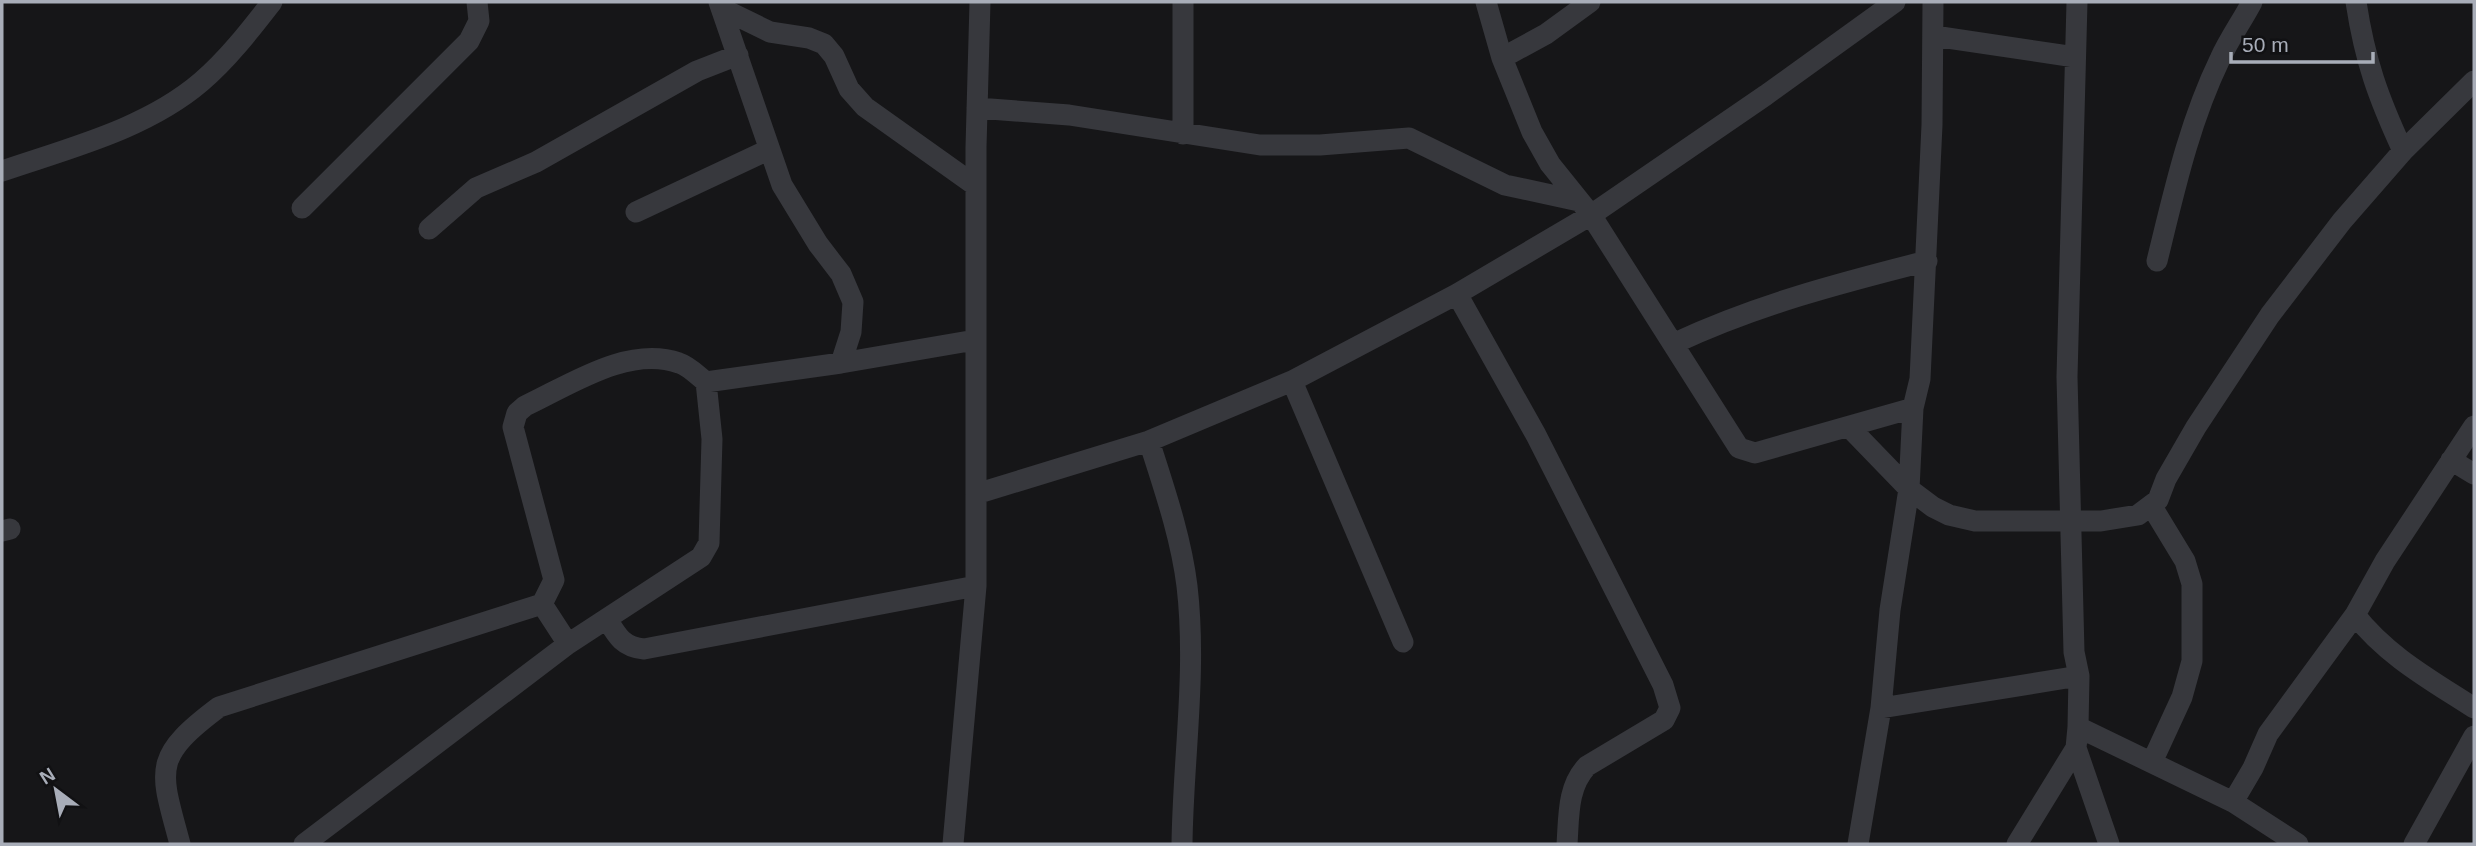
<svg xmlns="http://www.w3.org/2000/svg" width="2476" height="846" font-family="Helvetica,sans-serif">
  <style>
    .lines { fill: none; stroke-linecap: round; stroke-linejoin: round }
    .street { stroke: #37383d; stroke-width: 21 }
  </style>
  <rect width="100%" height="100%" fill="#161618"/>
  <g class="lines">
    <!-- street -->
    <path class="street" d="M719 2 782 185 818 244 841 274 853 302 851 332 841 363
      M1486 2 1502 58 1532 132 1550 164 1591 215 1739 448 1755 453 1913 408
      M2077 2 2067 377 2074 652 2079 676 2078 727 2233 802 2298 844
      M2356 2C2365 61 2378 97 2403 151
      M721 8 770 32 809 38 824 44 834 56 849 89 865 107 976 186
      M1934 36 2075 57
      M1502 58 1546 34 1590 2
      M977 108 1069 115 1260 145H1320L1409 138 1505 185 1579 201
      M1183 134V2
      M2 171C69 148 146 129 201 82 228 59 251 29 272 2
      M302 208 469 41 479 21 477 2
      M636 212 768 150
      M429 229 476 188 536 162 697 71 738 55
      M2157 261C2174 192 2189 123 2220 59 2229 39 2242 21 2252 2
      M1457 294 1536 435 1663 685 1670 708 1664 720 1587 766C1567 787 1569 817 1567 844
      M1675 343C1756 305 1840 283 1927 261
      M1292 381 1403 642
      M2474 426 2385 561 2355 615C2387 656 2431 680 2474 708
      M1850 428 1909 489 1933 507 1949 515 1975 521H2101L2138 515 2158 500 2166 479 2196 427 2270 315 2342 221 2403 151 2474 81
      M1149 441C1164 488 1181 537 1187 586 1197 672 1183 759 1182 844
      M2451 460 2474 474
      M976 494 1149 441 1292 381 1457 294 1591 215 1766 95 1895 2
      M2151 505 2185 561 2192 584V661L2182 697 2153 760
      M2 531 10 529
      M542 604 568 644
      M607 619C617 636 623 647 644 649L976 586
      M1881 708 2079 676
      M2076 748 2109 844
      M2233 802 2253 768 2268 734 2355 615
      M180 844C160 769 151 758 219 707L542 604 554 580 513 427 517 413 525 406C570 385 628 345 679 363 689 366 698 376 706 382
      M304 844 568 644 701 557 709 543 712 439 706 382 841 363 975 340
      M953 844 976 586V147L980 2
      M1858 844 1881 708 1890 610 1909 489 1913 408 1920 379 1932 125 1933 2
      M2017 844 2076 748 2078 727
      M2414 844 2474 736"/>
  </g>
  <!-- border -->
  <rect width="2476" height="846" fill="none" stroke="#a8adb8" stroke-width="7"/>
  <!-- north arrow -->
  <g transform="translate(56 790) rotate(328)" stroke="#111113" stroke-width="5" paint-order="stroke">
  <path d="M0-5L12 26L0 18L-12 26Z" fill="#a8adb8"/>
  <text y="-10" font-size="19" font-weight="bold" text-anchor="middle" fill="#a8adb8">N</text>
  </g>
  <!-- scale -->
  <path d="M2231 52v10h142v-10" fill="none" stroke="#a8adb8" stroke-width="3.5"/>
  <text x="2242" y="52" font-size="21" fill="#a8adb8" stroke="#111113" stroke-width="5" paint-order="stroke">50 m</text>
</svg>
